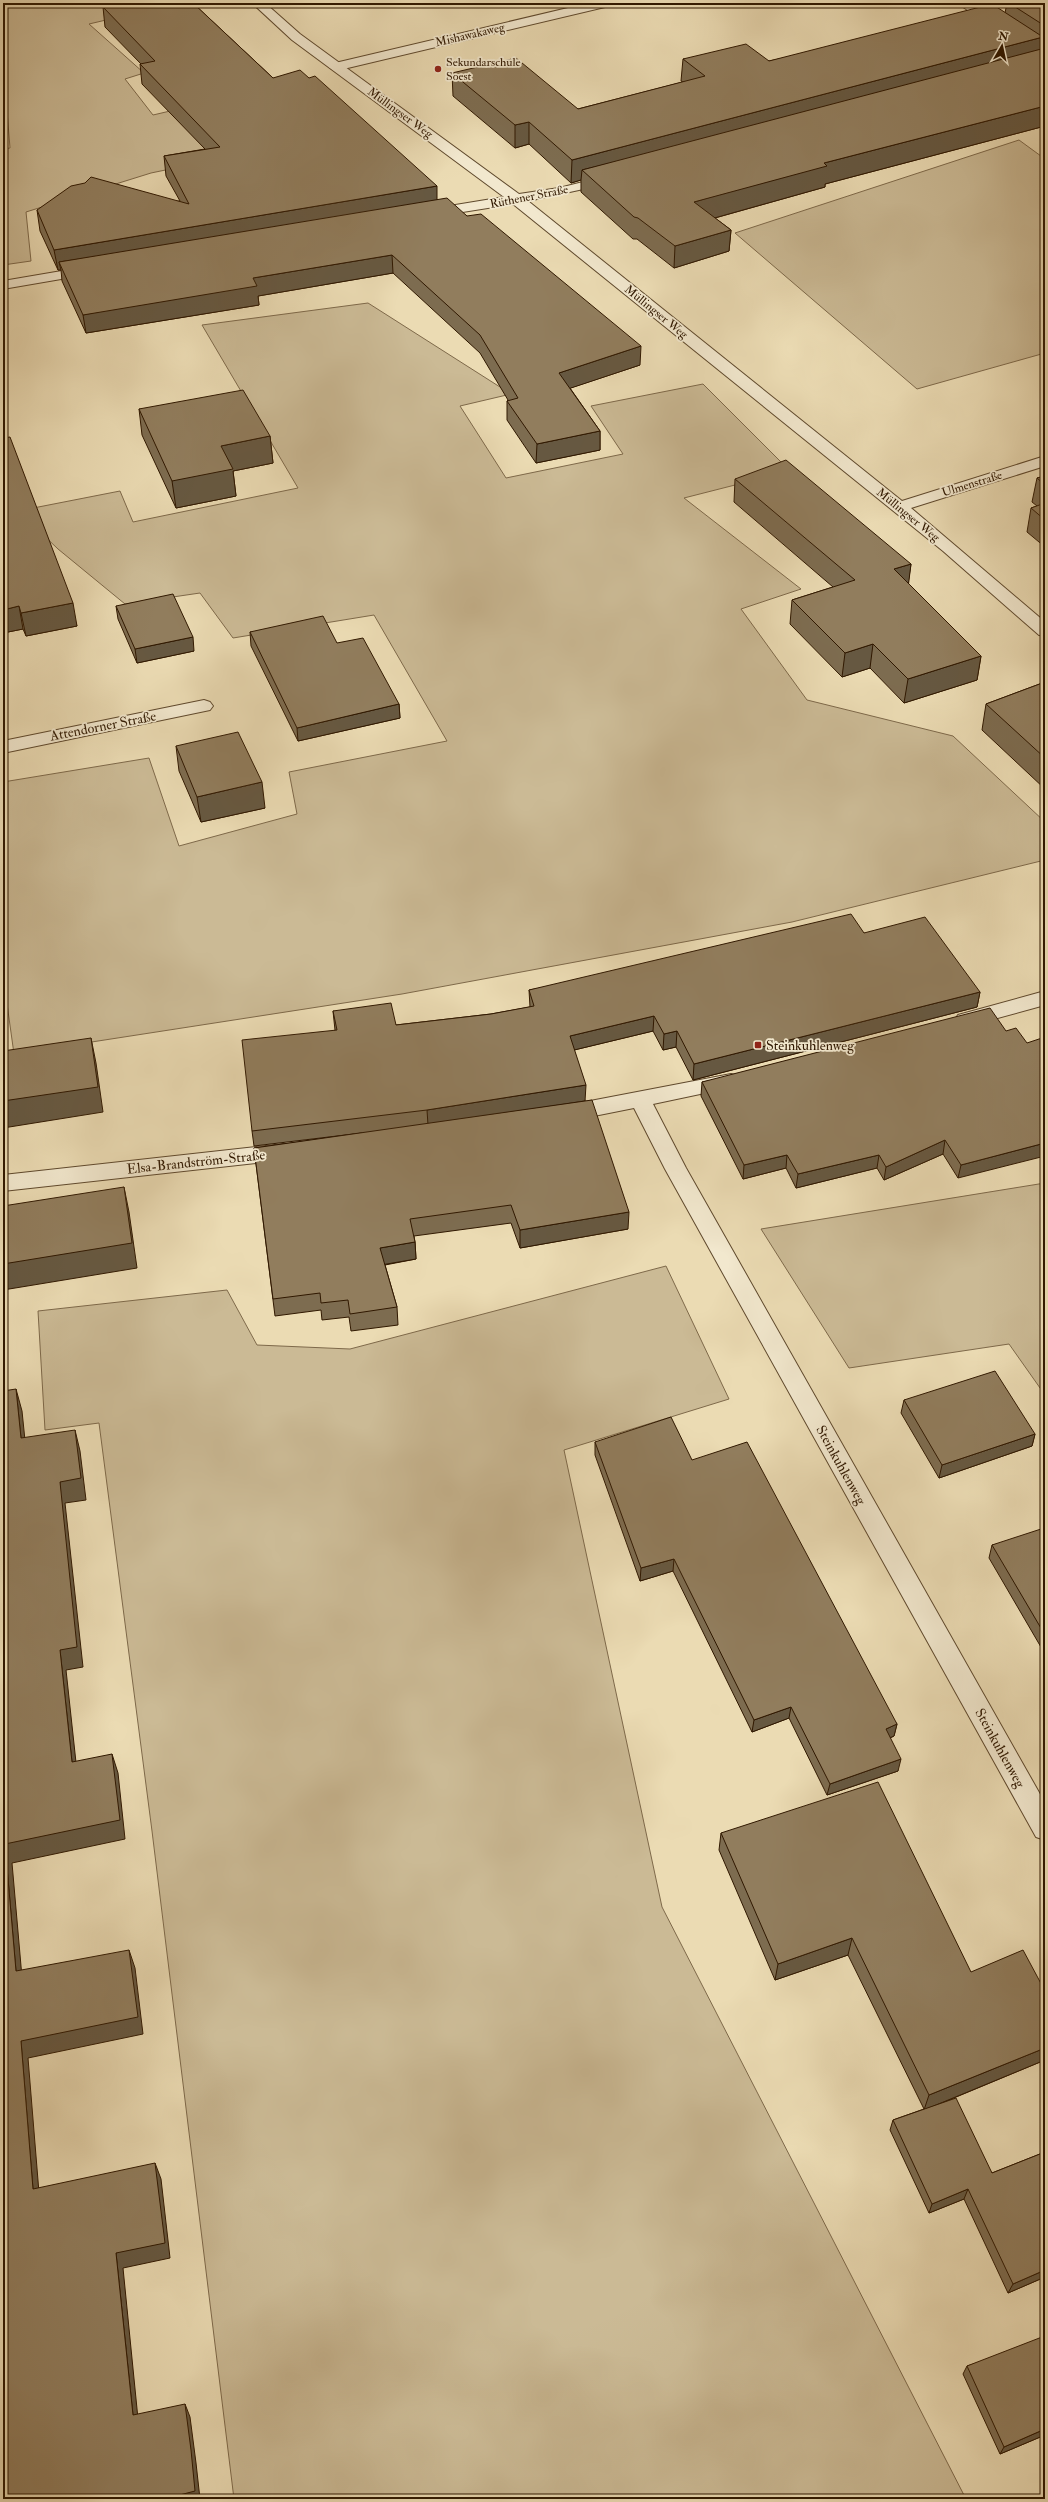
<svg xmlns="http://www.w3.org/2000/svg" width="1048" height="2502" viewBox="0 0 1048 2502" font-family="'IM FELL Double Pica',serif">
<rect width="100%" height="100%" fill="#ebdbb3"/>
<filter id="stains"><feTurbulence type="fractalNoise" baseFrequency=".005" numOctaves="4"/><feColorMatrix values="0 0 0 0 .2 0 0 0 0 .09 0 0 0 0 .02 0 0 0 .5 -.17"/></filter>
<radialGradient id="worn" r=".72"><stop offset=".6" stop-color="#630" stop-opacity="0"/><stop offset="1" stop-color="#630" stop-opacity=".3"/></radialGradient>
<!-- green -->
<g fill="#cbba95" stroke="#7e694a">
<polygon points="3,3 108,3 123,16 89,24 144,73 125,79 153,115 213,101 286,145 151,173 26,212 31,261 3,265 3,149 10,148 5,86 3,85"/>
<polygon points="1019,140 1045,159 1045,353 917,389 735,233"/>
<polygon points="368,303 511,394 460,406 506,478 623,454 591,406 703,384 790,471 684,498 801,589 741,609 807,700 953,736 1045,822 1045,860 792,922 402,994 14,1054 3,975 3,782 149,758 179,846 297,814 289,772 447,741 374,615 233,638 200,593 125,604 58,549 18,511 120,491 133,522 298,488 202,325"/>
<polygon points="1045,1183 1045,1395 1009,1344 849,1368 761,1229"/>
<polygon points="666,1266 729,1399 564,1450 662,1907 966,2499 234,2499 152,1831 99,1423 45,1430 38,1311 227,1290 257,1345 350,1349"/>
</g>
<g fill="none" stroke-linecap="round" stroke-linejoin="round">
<!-- lane casing -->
<g stroke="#5f492d" stroke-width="2">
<g id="lane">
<polygon points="589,3 611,3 605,7 335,71 329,67 335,63"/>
<polygon points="957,3 971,3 1045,51 1045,61"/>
</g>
</g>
<!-- street casing -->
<g stroke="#5f492d" stroke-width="2">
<g id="street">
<polygon points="252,3 265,3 300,34 519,194 559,188 611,175 616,176 618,179 616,182 528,201 902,501 1045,456 1045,466 911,508 1045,622 1045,636 1039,635 943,551 513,204 431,217 426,216 424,213 431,209 504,197 292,40"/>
<polygon points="91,266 98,270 96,273 3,289 3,281"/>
<polygon points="204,700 210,702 213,706 210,710 3,753 3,741"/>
<polygon points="1045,991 1045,1005 965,1027 958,1025 955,1020 958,1015"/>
<polygon points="731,1074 738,1076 741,1081 738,1086 653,1104 686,1168 1045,1803 1045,1840 1036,1837 665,1169 634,1108 564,1122 557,1119 554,1114 557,1109 564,1106"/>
<polygon points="284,1144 292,1146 295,1152 292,1158 284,1160 3,1191 3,1175"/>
</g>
</g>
<!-- lane -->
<use href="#lane" fill="#f2e8ce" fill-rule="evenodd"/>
<!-- street -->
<use href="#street" fill="#f2e8ce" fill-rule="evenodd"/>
</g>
<!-- wall -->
<g fill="#7d6c50" stroke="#301800">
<polygon points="108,3 195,3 195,5 273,78 437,200 467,216 640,365 570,388 600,431 600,450 536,463 507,420 507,401 508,400 480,353 393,273 258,296 259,305 86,333 62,281 61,270 58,270 40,231 37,210 180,201 166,176 164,156 205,149 142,84 140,64 141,64 105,27 103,7 110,6"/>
<polygon points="519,3 542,3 524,7"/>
<polygon points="1007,3 1045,3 1045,126 825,184 825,187 715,218 731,230 729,251 674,268 637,239 633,239 581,192 581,180 571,183 529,144 515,148 453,96 452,73 578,109 683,82 681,81 683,59 769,61 1005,13"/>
<polygon points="139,409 270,436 273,463 233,471 236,496 176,508 142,435"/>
<polygon points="3,438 77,626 26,636 23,629 3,633"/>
<polygon points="1045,476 1045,547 1027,532 1031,508 1037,506 1032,502 1037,478"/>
<polygon points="735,479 911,564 908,584 981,656 977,680 904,703 870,668 842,677 790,624 792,600 833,587 734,502"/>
<polygon points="116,606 194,651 137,663 118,619"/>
<polygon points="250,632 337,643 399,704 400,718 298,741 251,646"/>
<polygon points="1045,682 1045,789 982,730 986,704"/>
<polygon points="176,746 265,808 201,822 179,771"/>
<polygon points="864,933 980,992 977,1007 693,1080 676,1047 663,1050 653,1031 574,1050 585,1101 524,1110 628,1229 520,1248 511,1223 414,1236 415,1242 416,1259 385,1265 397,1307 398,1325 351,1331 349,1317 322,1320 321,1310 275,1316 254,1148 362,1133 254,1146 252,1131 335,1030 333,1011 396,1025 491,1014 530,1007 529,990"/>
<polygon points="1006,1031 958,1178 943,1154 884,1180 877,1168 796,1188 786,1168 743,1179 701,1096 702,1082"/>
<polygon points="904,1400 1035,1434 1032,1446 939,1478 901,1413"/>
<polygon points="595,1442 692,1460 897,1724 894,1736 890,1738 898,1771 827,1795 789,1718 752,1732 673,1571 640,1581 595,1455"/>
<polygon points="1045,1536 1045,1654 989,1558 992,1545"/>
<polygon points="721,1833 971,1972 1045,2060 937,2105 992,2173 1045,2152 1045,2277 1008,2293 964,2199 929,2213 890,2130 893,2120 924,2109 848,1955 775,1980 719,1850"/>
<polygon points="1045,2342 1045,2435 1000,2454 963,2374 967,2366"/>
</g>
<!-- shaded-wall -->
<g fill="#665841" stroke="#301800">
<polygon points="524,3 542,3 524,7"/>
<polygon points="1043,37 1039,59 582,170 581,180 571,183 572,160"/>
<polygon points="1045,106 1045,126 825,184 825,187 693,224 694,202 824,163"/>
<polygon points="529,122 529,144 515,148 515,125"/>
<polygon points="437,186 437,207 59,262 61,270 58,270 54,250"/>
<polygon points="731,230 729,251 674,268 675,246"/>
<polygon points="392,255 393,273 258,296 259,305 86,333 83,315 253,278"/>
<polygon points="641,346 640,365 559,392 559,373"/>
<polygon points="600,431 600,450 536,463 537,444"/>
<polygon points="270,436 273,463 233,471 236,496 176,508 172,481 221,446"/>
<polygon points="911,564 908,588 894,569"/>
<polygon points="73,603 77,626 26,636 21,613"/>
<polygon points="19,606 23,629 3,633 3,610"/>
<polygon points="193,637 194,651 137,663 135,649"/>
<polygon points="873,644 870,668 842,677 845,653"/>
<polygon points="981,656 977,680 904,703 908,679"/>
<polygon points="399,704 400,718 298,741 297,728"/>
<polygon points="262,782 265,808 201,822 197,797"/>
<polygon points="980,992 977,1007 693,1080 694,1064"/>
<polygon points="654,1016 653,1031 570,1051 570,1036"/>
<polygon points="677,1031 676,1047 663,1050 664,1034"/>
<polygon points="91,1038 96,1063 103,1112 3,1128 3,1101"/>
<polygon points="586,1085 585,1101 428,1125 427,1110"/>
<polygon points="945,1140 943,1154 884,1180 886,1167"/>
<polygon points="1045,1143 1045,1156 958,1178 961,1165"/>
<polygon points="787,1155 786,1168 743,1179 744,1165"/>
<polygon points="879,1155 877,1168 796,1188 798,1174"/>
<polygon points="124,1187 129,1212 137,1268 3,1290 3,1264"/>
<polygon points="629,1212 628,1229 520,1248 520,1230"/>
<polygon points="415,1242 416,1259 381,1265 380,1248"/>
<polygon points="16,1389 22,1411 27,1460 21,1438"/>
<polygon points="75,1430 80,1451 86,1500 65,1503 83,1667 66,1670 78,1781 72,1762 60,1650 60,1482"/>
<polygon points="1035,1434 1032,1446 939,1478 942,1465"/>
<polygon points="674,1559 673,1571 640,1581 641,1568"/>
<polygon points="791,1707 789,1718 752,1732 754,1720"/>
<polygon points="897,1724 894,1736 883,1741 886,1729"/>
<polygon points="112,1754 118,1773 125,1839 12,1863 23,1989 16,1971 5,1844"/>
<polygon points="901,1759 898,1771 827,1795 830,1784"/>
<polygon points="852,1938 848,1955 775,1980 778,1964"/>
<polygon points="129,1950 135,1968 143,2034 28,2058 40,2205 33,2189 21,2041"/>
<polygon points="1045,2048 1045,2060 924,2110 929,2095"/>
<polygon points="155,2163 161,2179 170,2258 123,2268 139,2429 133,2415 116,2253"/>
<polygon points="968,2189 964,2199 929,2213 932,2204"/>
<polygon points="1045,2270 1045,2277 1008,2293 1013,2284"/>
<polygon points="185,2404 190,2417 196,2463 200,2499 173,2499 172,2497"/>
<polygon points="1045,2429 1045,2435 1000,2454 1004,2447"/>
</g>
<!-- building -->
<g fill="#917d5d" stroke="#301800">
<polygon points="118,3 193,3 273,78 300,70 309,78 315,76 437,186 54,250 37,210 71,186 85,183 91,177 189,204 164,156 220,147 140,64 155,61 103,7 119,4"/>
<polygon points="1009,3 1045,3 1045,26"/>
<polygon points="992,4 1043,37 572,160 529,122 515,125 452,73 516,58 578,109 705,76 683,59 746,44 769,61"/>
<polygon points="1045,48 1045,106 824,163 827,166 694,202 731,230 675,246 638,218 634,217 582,170"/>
<polygon points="447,198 467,216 481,214 641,346 559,373 600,431 537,444 507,401 518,398 480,335 392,255 253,278 257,286 83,315 59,262"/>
<polygon points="243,390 270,436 221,446 233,469 172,481 139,409"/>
<polygon points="10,437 73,603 21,613 19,606 3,610 3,438"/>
<polygon points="786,460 911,564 894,569 981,656 908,679 873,644 845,653 792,600 855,580 735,479"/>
<polygon points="1045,476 1045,485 1037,478"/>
<polygon points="1045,503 1045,520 1031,508"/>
<polygon points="173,594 193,637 135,649 116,606"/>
<polygon points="323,616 337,643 363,638 399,704 297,728 250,632"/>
<polygon points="1045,682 1045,758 986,704"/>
<polygon points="238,732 262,782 197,797 176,746"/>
<polygon points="851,914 864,933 925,917 980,992 694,1064 677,1031 664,1034 654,1016 570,1036 586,1085 427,1110 252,1131 242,1040 337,1030 333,1011 391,1003 396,1025 491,1014 534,1006 529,990"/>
<polygon points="990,1008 1006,1031 1016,1028 1027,1043 1045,1037 1045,1143 961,1165 945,1140 886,1167 879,1155 798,1174 787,1155 744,1165 702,1082"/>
<polygon points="91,1038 98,1087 3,1101 3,1051"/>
<polygon points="592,1100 629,1212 520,1230 511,1205 410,1219 415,1242 380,1248 397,1307 350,1314 348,1300 321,1303 320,1293 273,1299 254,1148"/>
<polygon points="124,1187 132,1243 3,1264 3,1206"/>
<polygon points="995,1371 1035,1434 942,1465 904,1400"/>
<polygon points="16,1389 21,1438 75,1430 81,1478 60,1482 77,1647 60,1650 72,1762 112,1754 120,1820 5,1844 16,1971 129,1950 138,2017 21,2041 33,2189 155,2163 165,2243 116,2253 133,2415 185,2404 191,2450 195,2491 172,2497 173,2499 3,2499 3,1391"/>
<polygon points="671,1417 692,1460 747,1442 897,1724 886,1729 901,1759 830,1784 791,1707 754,1720 674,1559 641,1568 595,1442"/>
<polygon points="1041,1529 1045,1536 1045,1635 992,1545"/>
<polygon points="878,1782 971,1972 1023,1950 1045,1991 1045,2048 929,2095 852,1938 778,1964 721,1833"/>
<polygon points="956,2098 992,2173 1045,2152 1045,2270 1013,2284 968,2189 932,2204 893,2120"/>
<polygon points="1042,2337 1045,2342 1045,2429 1004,2447 967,2366"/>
</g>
<!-- markers -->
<g fill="#8f2418" stroke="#f2e8ce" stroke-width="1.5">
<circle cx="438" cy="69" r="4"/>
<rect x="754" y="1041" width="8" height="8" rx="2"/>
</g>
<g text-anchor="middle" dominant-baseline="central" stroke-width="3.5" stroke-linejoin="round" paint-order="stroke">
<!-- far-street labels -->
<g font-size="12" fill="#301800" stroke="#f2e8ce">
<text transform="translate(470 35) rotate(-13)">Mishawakaweg</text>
<text transform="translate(400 113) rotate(36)">Müllingser Weg</text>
<text transform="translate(529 197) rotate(-11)">Rüthener Straße</text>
<text transform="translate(656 312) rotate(39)">Müllingser Weg</text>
<text transform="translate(972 484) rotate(-17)">Ulmenstraße</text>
<text transform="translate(908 515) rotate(39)">Müllingser Weg</text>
</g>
<!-- far-poi labels -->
<g font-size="12" fill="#301800" stroke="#f2e8ce" text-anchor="start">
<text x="446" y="62">Sekundarschule<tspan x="446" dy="14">Soest</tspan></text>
</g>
<!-- street labels -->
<g font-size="14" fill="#301800" stroke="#f2e8ce">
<text transform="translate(103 726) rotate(-11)">Attendorner Straße</text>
<text transform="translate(196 1162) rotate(-6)">Elsa-Brandström-Straße</text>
<text transform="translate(841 1465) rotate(61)">Steinkuhlenweg</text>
<text transform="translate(1000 1748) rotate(61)">Steinkuhlenweg</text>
</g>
<!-- poi labels -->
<g font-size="14" fill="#301800" stroke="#f2e8ce" text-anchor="start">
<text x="766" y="1045">Steinkuhlenweg</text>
</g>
</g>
<!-- margin -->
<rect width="1048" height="2502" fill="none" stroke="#ebdbb3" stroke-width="16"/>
<rect x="4" y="4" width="1040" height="2494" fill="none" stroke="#301800" stroke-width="2"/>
<rect x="8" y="8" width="1032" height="2486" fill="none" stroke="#301800"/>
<!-- north arrow -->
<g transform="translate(1002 46) rotate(9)" stroke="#f2e8ce" stroke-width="3" paint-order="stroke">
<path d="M0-3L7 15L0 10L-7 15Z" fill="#301800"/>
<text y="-6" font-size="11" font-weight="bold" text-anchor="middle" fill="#301800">N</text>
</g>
<rect width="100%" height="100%" filter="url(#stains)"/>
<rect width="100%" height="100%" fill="url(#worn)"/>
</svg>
